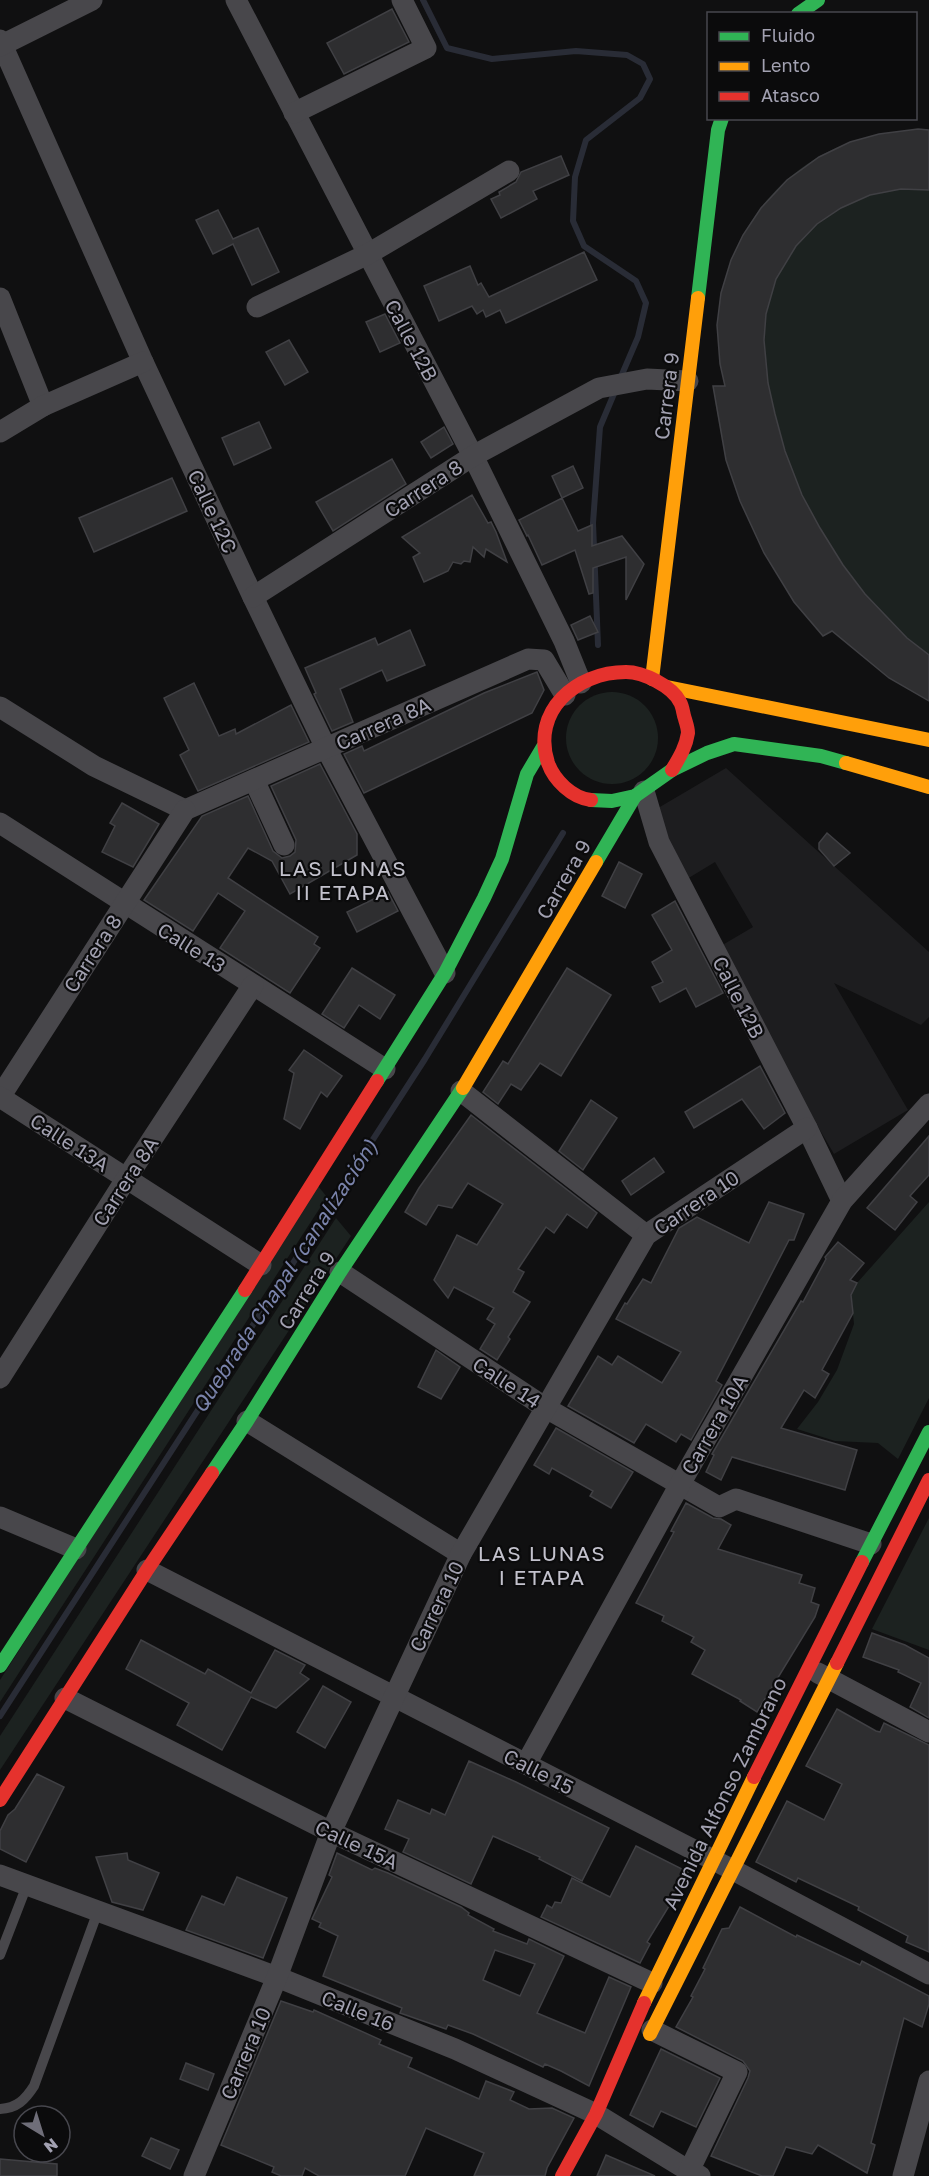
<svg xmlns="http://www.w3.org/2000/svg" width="929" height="2176" viewBox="0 0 929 2176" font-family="'Golos Text',sans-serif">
<rect width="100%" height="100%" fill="#101011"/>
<!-- built -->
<polygon fill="#1d1d1f" points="726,768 929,952 929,1017 921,1025 834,983 908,1110 834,1154 714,950 753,927 715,862 687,879 648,814"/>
<!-- green -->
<g fill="#1c2220">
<path d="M918,129L929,130V701L889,678L832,631L823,636C757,556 727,489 713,386H725C699,285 752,177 851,142C873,134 895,132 918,129Z"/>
<circle cx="612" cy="738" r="46"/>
<polygon points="318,1186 327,1197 0,1702 0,1680"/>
<polygon points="929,1202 929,1398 898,1459 878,1443 835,1441 797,1429 818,1402 837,1370 854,1324 851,1295 857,1283"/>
<polygon points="336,1218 351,1236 0,1770 0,1736"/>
<polygon points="929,1518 929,1650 872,1629"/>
</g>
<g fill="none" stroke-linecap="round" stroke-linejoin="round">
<!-- stream -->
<g stroke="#292c36" stroke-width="6">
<polyline points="423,0 447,48 492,59 576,51 627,55 643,64 650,79 640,98 586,140 575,177 573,221 584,246 636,281 646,303 638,337 620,379"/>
<polyline points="598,645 593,523 600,427 616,389"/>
<polyline points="0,1716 425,1059 563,833"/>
</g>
</g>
<!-- building -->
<g fill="#2e2e30" stroke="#404044" stroke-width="1.5" fill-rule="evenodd">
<polygon points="392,9 409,42 344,74 327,43"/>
<polygon points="918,129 929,130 929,190 901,189 870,195 841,208 817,224 796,246 776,279 766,314 764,340 768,383 775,414 785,451 802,495 820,528 843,565 865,594 907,638 929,655 929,701 889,678 832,631 823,636 794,602 764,553 740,501 726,460 713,386 725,386 720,364 717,325 721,293 731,260 743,235 761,208 787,180 819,157 850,142 879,134"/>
<polygon points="561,156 569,175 533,191 537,199 501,218 491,199 500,195 499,192 516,182 521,172"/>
<polygon points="218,210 233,239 258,228 279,272 252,285 233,244 213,254 196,220"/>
<polygon points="584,252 597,280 506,323 500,310 486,317 483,310 477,314 472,306 439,321 424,286 470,266 478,285 481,283 489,297"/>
<polygon points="385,314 400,343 380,352 366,322"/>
<polygon points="289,340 308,372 285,385 266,352"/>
<polygon points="259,422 271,448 234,465 222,438"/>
<polygon points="444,427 453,444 431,458 421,442"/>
<polygon points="392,459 406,484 333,531 316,502"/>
<polygon points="573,466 583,488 562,498 552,476"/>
<polygon points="172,478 187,511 94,552 79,518"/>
<polygon points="472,495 488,523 491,522 496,532 507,562 486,549 484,557 473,547 470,562 464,561 461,564 453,562 448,571 424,582 413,557 420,553 402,537"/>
<polygon points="562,498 578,531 592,525 592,546 622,536 644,564 626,600 626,557 593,568 593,593 589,594 575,550 542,565 528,535 527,536 519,520"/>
<polygon points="590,616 598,632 578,640 571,625"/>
<polygon points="410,630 425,665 387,681 382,670 340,689 353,722 332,731 314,694 316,693 305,668 375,638 378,645"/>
<polygon points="537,672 544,690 532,713 364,793 344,754 362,746 364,751 484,693"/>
<polygon points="194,683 219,736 235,729 236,734 291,705 309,742 198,791 180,755 189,750 164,698"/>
<polygon points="320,764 357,834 357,855 290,894 272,861 248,848 228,878 318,937 314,944 320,948 290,993 220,948 245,911 218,893 193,931 144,900 202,816 248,796 273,851 282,858 290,856 295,852 296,840 271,786"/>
<polygon points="122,803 159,824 133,867 102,852 115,826 110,823"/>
<polygon points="827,833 850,853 834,866 819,849 819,843"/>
<polygon points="619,862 642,874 625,908 602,896"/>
<polygon points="388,892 398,911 357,932 347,912"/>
<polygon points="675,901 723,993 696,1007 686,988 660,1002 652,987 663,982 652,962 672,950 652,915"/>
<polygon points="352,968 395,995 380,1019 359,1005 344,1028 322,1014"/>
<polygon points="567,968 611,995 561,1076 540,1063 521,1090 511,1084 498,1104 483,1092 503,1061 508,1064"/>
<polygon points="304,1050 342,1076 327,1097 321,1092 300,1129 284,1119 294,1073 289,1070"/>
<polygon points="760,1066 785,1113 764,1129 742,1099 694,1128 685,1112"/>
<polygon points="591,1100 617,1118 583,1170 559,1151"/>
<polygon points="471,1115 597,1213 587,1228 567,1214 554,1233 546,1227 518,1269 524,1272 513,1292 530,1302 508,1337 510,1339 497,1360 480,1349 495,1324 487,1319 494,1308 454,1287 448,1298 434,1280 457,1235 477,1245 503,1204 468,1183 452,1208 438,1205 426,1225 405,1212 419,1188"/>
<polygon points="929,1136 929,1175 910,1196 917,1202 895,1230 867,1208"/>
<polygon points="654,1158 664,1172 631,1195 622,1181"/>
<polygon points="769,1202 804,1214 794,1240 789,1240 716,1381 722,1385 691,1440 681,1434 676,1442 646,1424 634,1443 568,1406 598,1356 612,1365 618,1356 662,1383 681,1352 616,1319 625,1303 627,1304 643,1279 651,1283 679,1228 697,1217 749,1243"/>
<polygon points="838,1242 864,1263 850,1280 857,1283 851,1295 853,1313 822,1370 829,1374 815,1398 804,1390 781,1428 857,1450 845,1490 732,1457 721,1480 706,1472 714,1455 712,1454 801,1301 803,1302 826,1259 825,1257"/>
<polygon points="436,1350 460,1367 441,1399 418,1387"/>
<polygon points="556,1428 633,1472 611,1508 590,1496 593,1491 552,1468 549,1474 534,1465"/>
<polygon points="686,1503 713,1518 721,1519 731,1525 718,1549 802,1575 799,1583 815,1588 811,1602 819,1605 815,1617 757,1712 740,1701 741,1700 692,1674 705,1650 691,1642 694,1637 662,1621 664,1616 636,1603 674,1532 671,1531"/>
<polygon points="872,1633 905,1645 929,1658 929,1718 910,1707 921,1683 898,1672 899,1670 863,1657"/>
<polygon points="141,1640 205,1674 208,1669 251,1693 275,1650 305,1665 300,1673 309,1679 276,1708 251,1697 222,1750 177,1725 189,1703 126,1669"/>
<polygon points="323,1686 351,1702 325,1748 297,1732"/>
<polygon points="837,1709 876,1731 880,1732 884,1723 929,1745 929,1952 906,1942 908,1936 858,1910 859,1907 798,1878 796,1882 756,1862 787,1801 824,1820 842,1784 806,1766"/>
<polygon points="469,1761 516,1782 609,1828 582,1881 539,1859 540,1857 493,1836 471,1884 403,1852 409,1839 385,1829 398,1800 430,1814 432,1809 445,1815"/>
<polygon points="37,1774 64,1787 26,1862 0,1849 0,1831 8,1815 15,1809"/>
<polygon points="636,1846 688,1872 670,1907 669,1906 647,1942 650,1944 640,1963 541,1917 547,1905 552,1908 555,1902 561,1903 572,1878 610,1897"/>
<polygon points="127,1853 128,1860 159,1873 143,1910 112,1902 96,1857"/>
<path d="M337,1853L372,1870L375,1868L388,1873L461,1907L469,1913L468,1915L494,1929L493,1931L527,1944L529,1939L564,1956L537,2013L585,2033L609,1977L631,1987L589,2086L561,2071L545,2064L543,2067L473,2034L448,2025L446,2029L400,2013L402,2008L323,1976L338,1936L319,1927L321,1923L312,1919L332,1877L329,1875ZM495,1950L535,1964L520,1996L483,1980Z"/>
<polygon points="237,1877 287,1898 263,1958 186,1930 202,1896 224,1905"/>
<polygon points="740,1907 796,1937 797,1935 860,1965 862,1961 929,1996 929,2004 922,2027 904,2018 871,2143 875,2145 867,2173 818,2145 812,2154 786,2147 773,2176 762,2176 711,2156 748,2078 750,2071 743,2061 676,2027 693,1997 691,1996 705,1969 703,1968 722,1929 729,1928"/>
<polygon points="281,2001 313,2012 314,2010 381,2040 379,2044 412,2058 408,2067 479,2099 486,2081 514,2092 510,2100 529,2109 552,2108 574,2118 547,2168 545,2176 474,2176 484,2153 426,2128 405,2176 319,2176 305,2168 302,2176 281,2176 272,2172 274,2167 221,2145"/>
<polygon points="661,2049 720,2078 696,2127 661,2111 653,2127 630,2115"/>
<polygon points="186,2063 214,2074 208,2090 180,2079"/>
<polygon points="151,2138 179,2150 170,2169 142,2156"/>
<polygon points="606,2155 655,2176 597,2176"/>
<polygon points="0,2159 57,2164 57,2176 0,2176"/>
</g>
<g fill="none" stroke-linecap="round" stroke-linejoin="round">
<!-- lane -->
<g stroke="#48474b" stroke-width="10">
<polyline points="0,1955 27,1885"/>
<path d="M0,2109C17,2108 25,2100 34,2086L98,1911"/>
</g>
<!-- street -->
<g stroke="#48474b" stroke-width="21">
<polyline points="236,0 473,456 564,641 581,683"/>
<polyline points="0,40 143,362 253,597 326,748 445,973"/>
<polyline points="0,46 92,0"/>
<polyline points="294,113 426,48 402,0"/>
<polyline points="0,298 43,406"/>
<polyline points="257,307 368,254 509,171"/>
<polyline points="0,432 43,406 143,362"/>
<polyline points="253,597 473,456 599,388 647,379 688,381"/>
<polyline points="0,707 94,766 185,810"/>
<polyline points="254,780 284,845"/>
<polyline points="644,791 659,842 807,1128 842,1201"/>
<polyline points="185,810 528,659 544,660 565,695"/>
<polyline points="0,823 385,1069"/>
<polyline points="461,1091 646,1235"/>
<polyline points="0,1097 185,810"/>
<polyline points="0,1097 261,1265"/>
<polyline points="340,1272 546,1408 719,1507 736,1499 871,1544"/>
<polyline points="0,1378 126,1179 253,985"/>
<polyline points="247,1421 461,1554"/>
<polyline points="0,1517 76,1549"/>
<polyline points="147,1570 733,1870 929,1974"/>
<polyline points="818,1673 929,1732"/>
<polyline points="65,1698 331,1832 652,1983"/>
<polyline points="526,1764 679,1486 842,1201 929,1104"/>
<polyline points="0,1875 277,1977 455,2049 596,2114 689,2171 700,2176"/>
<polyline points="652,2030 737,2072 689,2171"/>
<polyline points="194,2176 277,1977 331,1832 461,1554 646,1235 807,1128"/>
<polyline points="903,2176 929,2081"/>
</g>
<!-- fast -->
<g stroke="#30b455" stroke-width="14">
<polyline points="798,14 818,0"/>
<polyline points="698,298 718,130 722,118"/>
<polyline points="591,800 612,801 635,796 672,770 707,753 734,744 821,756 846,763"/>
<polyline points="596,862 635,796"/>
<polyline points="377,1081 445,973 484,898 502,859 527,774 543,747"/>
<polyline points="212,1473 247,1421 340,1272 463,1088"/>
<polyline points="862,1562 929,1432"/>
<polyline points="0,1666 245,1290"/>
</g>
<!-- slow -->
<g stroke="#ff9f0a" stroke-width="14">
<polyline points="652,679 698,298"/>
<polyline points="667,687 929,740"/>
<polyline points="846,763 929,787"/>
<polyline points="463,1088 596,862"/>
<polyline points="644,2003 754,1777"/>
<polyline points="650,2034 837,1663"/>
</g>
<!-- jam -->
<g stroke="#e5322d" stroke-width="14">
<path d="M591,800C572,798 554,780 548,763C531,711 576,672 626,672C643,672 672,686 680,702C683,707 683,714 685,719C686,723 688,728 688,733C686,747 679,758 672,770"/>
<polyline points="245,1290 377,1081"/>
<polyline points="837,1663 929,1480"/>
<polyline points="754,1777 862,1562"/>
<polyline points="0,1800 147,1570 212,1473"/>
<polyline points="562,2176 596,2114 644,2003"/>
</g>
</g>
<g text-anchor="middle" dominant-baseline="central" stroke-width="4.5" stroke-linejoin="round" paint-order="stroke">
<!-- street labels -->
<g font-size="20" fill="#a2a1b1" stroke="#0b0b0c">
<text transform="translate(412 340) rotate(62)">Calle 12B</text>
<text transform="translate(666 396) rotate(-83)">Carrera 9</text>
<text transform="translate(423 488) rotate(-33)">Carrera 8</text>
<text transform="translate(213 511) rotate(65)">Calle 12C</text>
<text transform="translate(383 723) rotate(-24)">Carrera 8A</text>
<text transform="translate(563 879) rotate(-60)">Carrera 9</text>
<text transform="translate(192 947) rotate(32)">Calle 13</text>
<text transform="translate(92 953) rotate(-57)">Carrera 8</text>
<text transform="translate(739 997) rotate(63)">Calle 12B</text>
<text transform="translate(70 1142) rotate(33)">Calle 13A</text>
<text transform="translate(125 1181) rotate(-57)">Carrera 8A</text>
<text transform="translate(696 1202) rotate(-34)">Carrera 10</text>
<text transform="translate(306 1290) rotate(-58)">Carrera 9</text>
<text transform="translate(507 1382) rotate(33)">Calle 14</text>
<text transform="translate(714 1424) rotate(-60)">Carrera 10A</text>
<text transform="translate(436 1606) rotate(-64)">Carrera 10</text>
<text transform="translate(539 1771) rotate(27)">Calle 15</text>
<text transform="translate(724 1793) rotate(-64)">Avenida Alfonso Zambrano</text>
<text transform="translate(357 1844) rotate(25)">Calle 15A</text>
<text transform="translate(358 2010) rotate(22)">Calle 16</text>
<text transform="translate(245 2053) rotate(-67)">Carrera 10</text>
</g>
<!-- neighbourhood labels -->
<g font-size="21" letter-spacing="1.5" fill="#c3c2cd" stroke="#0b0b0c">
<text x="343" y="868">LAS LUNAS<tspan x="343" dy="24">II ETAPA</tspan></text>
<text x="542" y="1553">LAS LUNAS<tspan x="542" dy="24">I ETAPA</tspan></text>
</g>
<!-- water labels -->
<g font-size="21" font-style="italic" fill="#7a83ab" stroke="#0b0b0c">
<text transform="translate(284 1276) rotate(-57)">Quebrada Chapal (canalización)</text>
</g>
</g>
<!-- legend -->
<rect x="707" y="12" width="210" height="108" fill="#0b0b0c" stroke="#47474e" stroke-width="1.5"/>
<rect x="719" y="32" width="30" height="9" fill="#30b455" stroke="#47474e" stroke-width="1.5"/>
<text x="761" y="42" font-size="18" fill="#a2a1b1">Fluido</text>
<rect x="719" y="62" width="30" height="9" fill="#ff9f0a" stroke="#47474e" stroke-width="1.5"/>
<text x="761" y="72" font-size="18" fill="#a2a1b1">Lento</text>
<rect x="719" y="92" width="30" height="9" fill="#e5322d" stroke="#47474e" stroke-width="1.5"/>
<text x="761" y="102" font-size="18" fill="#a2a1b1">Atasco</text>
<!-- north arrow -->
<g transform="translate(42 2134) rotate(142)"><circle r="28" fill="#0b0b0c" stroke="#47474e" stroke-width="1.5"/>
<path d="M0-4.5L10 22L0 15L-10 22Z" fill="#6f6e79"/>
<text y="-9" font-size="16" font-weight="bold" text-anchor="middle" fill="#a2a1b1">N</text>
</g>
</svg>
